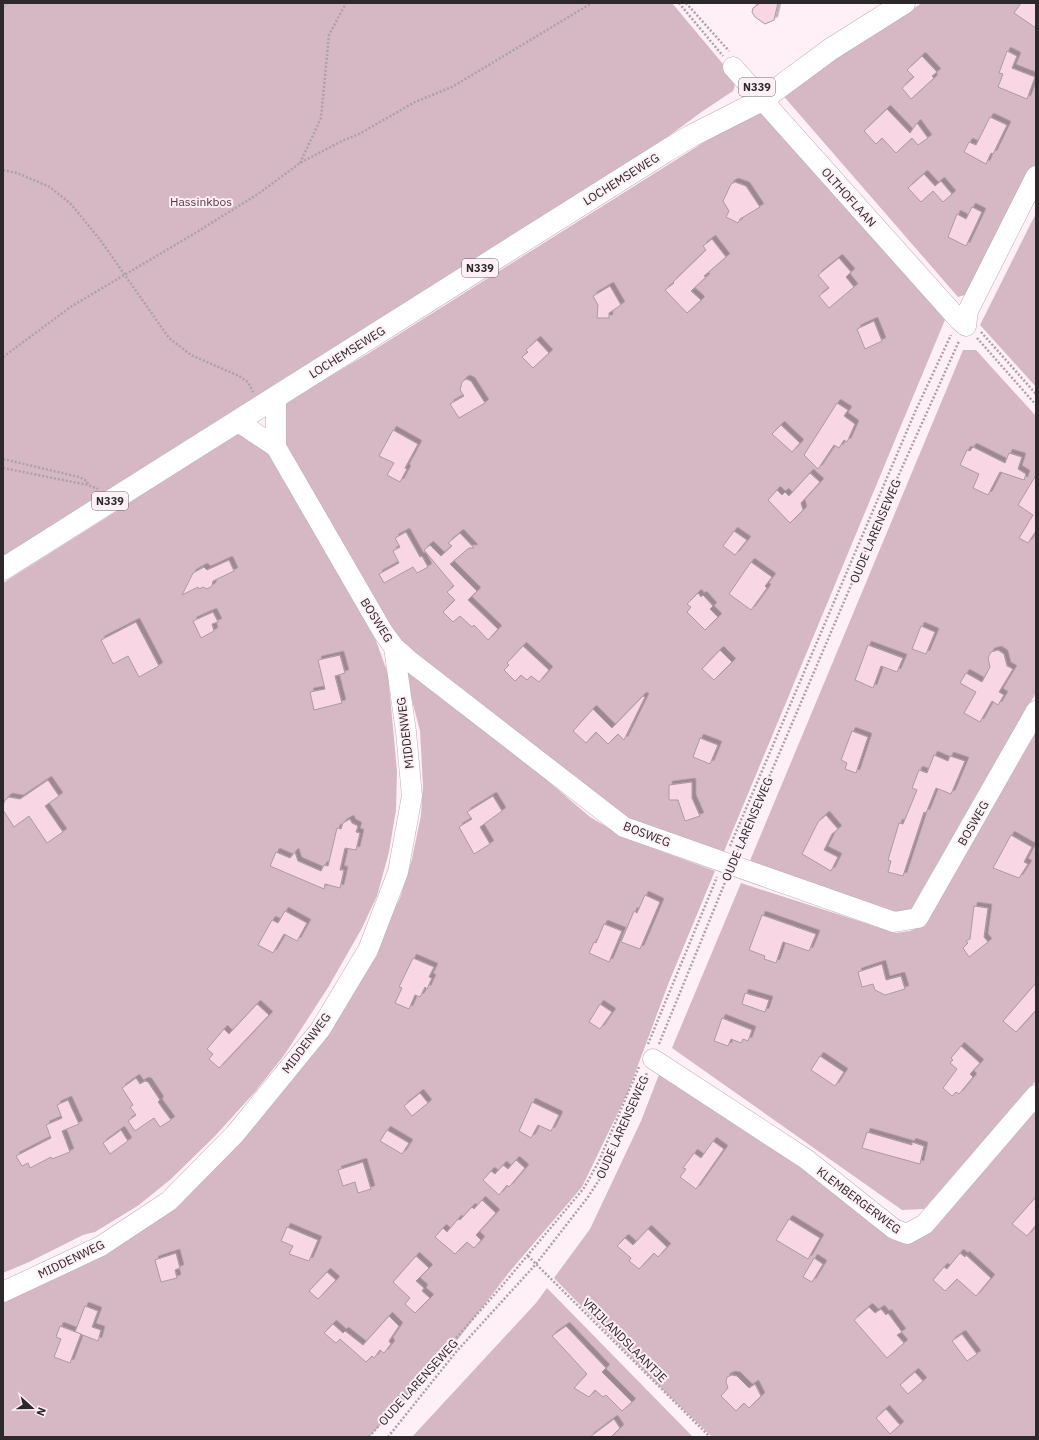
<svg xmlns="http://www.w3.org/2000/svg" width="1039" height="1440" viewBox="0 0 1039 1440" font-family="'IBM Plex Sans',sans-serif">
<defs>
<filter id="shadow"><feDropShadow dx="3.5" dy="-3.5" stdDeviation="0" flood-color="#0004"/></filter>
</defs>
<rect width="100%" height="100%" fill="#fef0f6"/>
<!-- green -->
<g fill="#d6b8c5">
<path d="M3,3H672L728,70C733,77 737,83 733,91L700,113L665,139L90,501L3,559Z"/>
<polygon points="922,3 1036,3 1036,164 978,281 971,293 958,297 780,92"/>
<polygon points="758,111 763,113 947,315 723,854 628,820 400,642 284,447 282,407 298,395 369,353 752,112"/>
<polygon points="1036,213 1036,387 980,325"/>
<polygon points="963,350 976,350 1036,416 1036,693 910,911 896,914 749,863"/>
<polygon points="245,433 273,454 375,638 388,674 397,771 396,810 389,852 377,896 362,928 329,986 285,1054 255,1092 215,1136 171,1179 139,1205 95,1232 83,1235 29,1262 3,1273 3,583 109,516 232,435"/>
<polygon points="404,669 420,679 541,775 590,817 628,839 715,871 669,982 628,1092 582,1187 511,1270 436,1368 369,1437 3,1437 3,1292 155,1215 364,969 400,898 412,859 421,815 423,785 420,731"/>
<polygon points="1036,727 1036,1081 924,1209 902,1210 672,1048 741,883 896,933 910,931 924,924"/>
<polygon points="660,1072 786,1151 899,1239 1036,1101 1036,1437 712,1437 666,1393 554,1278 590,1229 641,1121"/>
<polygon points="547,1288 693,1437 412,1437 536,1303"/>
</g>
<!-- building -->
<g fill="#f8d6e4" stroke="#a89ba0" filter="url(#shadow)">
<polygon points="760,3 778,3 774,20 765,24 755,17 752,12 753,8"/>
<polygon points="1021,3 1036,3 1036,28 1014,13"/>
<polygon points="1007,51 1017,56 1012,68 1035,77 1027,99 998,87 1003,74 999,73"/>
<polygon points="922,56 937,72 932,76 934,78 911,99 902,88 914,77 907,70"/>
<polygon points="887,109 910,133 917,123 928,138 918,145 912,138 896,153 882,138 876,144 864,131"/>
<polygon points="990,117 1007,125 993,154 991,153 986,164 964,152 969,142 976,145"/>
<polygon points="924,174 935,186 941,181 952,194 943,202 933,191 921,202 908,188"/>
<polygon points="735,182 746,186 760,207 740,219 738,223 726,217 729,211 723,201 731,184"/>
<polygon points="972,207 982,212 966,246 948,237 957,214 966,219"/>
<polygon points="712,239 726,257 704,276 706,277 691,291 701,300 687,313 665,290 674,283 673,282 706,250 703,246"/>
<polygon points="839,258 851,272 846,277 854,287 829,308 819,296 829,288 818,275"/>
<polygon points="610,286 621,305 609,313 609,318 597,318 598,305 593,296"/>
<polygon points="874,321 882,341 865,349 857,329"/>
<polygon points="537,340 549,353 533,368 522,357 528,352 526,350"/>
<polygon points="466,379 471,381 485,403 459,418 450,404 464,396 460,390 462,382"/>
<polygon points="837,403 848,410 844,416 855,424 847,442 844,440 839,448 834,445 818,469 804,455"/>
<polygon points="781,425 800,443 792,452 772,434"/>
<polygon points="393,430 418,444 405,468 407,469 400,482 387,475 394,463 379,456"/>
<polygon points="973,447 1005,463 1009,453 1022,457 1018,469 1026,474 1024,480 1000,472 988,495 973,488 979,474 960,465 967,450 970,451"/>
<polygon points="810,473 820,482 801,503 803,510 790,523 768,500 777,490 782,495 785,492 789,496"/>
<polygon points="1036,475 1036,531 1028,543 1019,538 1033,515 1018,505"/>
<polygon points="734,531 747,540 735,555 723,546"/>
<polygon points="406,532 420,557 422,556 428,567 417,573 413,567 384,583 379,574 399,563 393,551 400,547 395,538"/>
<polygon points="460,533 474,548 469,548 450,564 477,591 468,600 498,629 488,640 474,625 472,627 460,616 453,622 443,612 455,600 447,592 454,586 424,550 430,545 441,556 452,546 448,543"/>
<polygon points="229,560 234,571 213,581 212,586 207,589 203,587 199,589 198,587 182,595 193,573 204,567 207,570"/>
<polygon points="751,562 772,577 765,586 767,588 751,610 729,594"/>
<polygon points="698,593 701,597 703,595 713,606 710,609 718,617 705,630 687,612 691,607 687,604"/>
<polygon points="213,612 218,622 212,624 214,631 201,638 193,621"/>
<polygon points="136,622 159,666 139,677 128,656 113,664 101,640"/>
<polygon points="921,626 935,632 926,654 912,649"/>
<polygon points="868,645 903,658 897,672 881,666 873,688 855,680"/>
<polygon points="523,646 549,670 539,682 531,676 527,680 521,675 515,681 504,670 509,665 507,663"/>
<polygon points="720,650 732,662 714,680 702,669"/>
<polygon points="998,650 1004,654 1007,666 1013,669 999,692 1004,695 998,705 992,701 980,722 964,713 976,692 960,683 966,673 982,682 990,667 988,658 991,652"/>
<polygon points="340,655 345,673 335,676 342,703 314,710 310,692 325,689 318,660"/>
<polygon points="643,696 645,697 624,740 618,734 608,744 596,732 586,743 573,731 593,709 612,728"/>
<polygon points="852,731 868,737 856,773 845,769 847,763 841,760"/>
<polygon points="700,738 718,745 710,764 693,757"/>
<polygon points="934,755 948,761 950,756 965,761 951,794 936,788 926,813 924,812 903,876 888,872 891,861 888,860 899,823 903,824 917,790 912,788 919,770 927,773"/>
<polygon points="48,780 59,796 45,806 63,832 47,843 29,816 14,827 3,810 3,805 5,800 9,797 20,799"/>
<polygon points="692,782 692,798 700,816 685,821 678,800 669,800 669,785"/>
<polygon points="493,796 502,811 480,827 490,844 474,854 459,827 472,819 467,812"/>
<polygon points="826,815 838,829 832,834 824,850 838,857 831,871 802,854 818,822"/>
<polygon points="350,819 352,823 358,826 356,832 360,833 356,850 345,848 340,870 344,870 340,888 325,884 324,889 270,866 276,852 290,858 295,852 298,861 321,871 324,865 328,866 337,828 341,829 343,823"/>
<polygon points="1011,835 1032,847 1024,862 1028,864 1019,878 993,868"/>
<polygon points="645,895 660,902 640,949 621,942 634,911 637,913"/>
<polygon points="974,906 988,908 984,937 988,942 969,957 963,948 968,943 966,941 970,939"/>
<polygon points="285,911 307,923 297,941 284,934 273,953 258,945 272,920 278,923"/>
<polygon points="762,915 816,934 809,951 783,942 776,963 764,959 765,956 749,950"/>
<polygon points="604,924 622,931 609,962 589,953 594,942 596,943"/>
<polygon points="413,958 434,967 429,977 432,978 427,989 425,987 420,997 415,995 409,1009 395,1003 402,988 399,987"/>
<polygon points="882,964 886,980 901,976 905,989 885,995 875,990 873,984 862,987 858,972"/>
<polygon points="1036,983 1036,1010 1016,1032 1003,1021"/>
<polygon points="745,993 769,1000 765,1012 742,1004"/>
<polygon points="257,1004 269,1015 219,1068 209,1059 213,1054 207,1049 224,1029 229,1034"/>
<polygon points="600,1004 612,1012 600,1029 589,1022"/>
<polygon points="722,1018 752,1030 748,1041 743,1039 741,1043 731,1039 728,1046 714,1041"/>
<polygon points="961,1046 980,1063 970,1074 973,1077 959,1094 956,1092 952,1096 943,1088 957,1069 950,1063 953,1060 951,1058"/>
<polygon points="820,1056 844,1072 835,1086 811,1070"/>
<polygon points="136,1078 140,1084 145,1081 148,1082 160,1100 158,1102 171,1120 160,1127 154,1118 135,1131 128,1121 136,1115 130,1107 133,1105 122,1088"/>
<polygon points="420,1093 428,1103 412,1116 404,1106"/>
<polygon points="68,1100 79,1124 62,1131 70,1152 52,1159 51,1157 30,1168 28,1163 22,1166 16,1156 51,1138 46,1125 62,1118 57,1105"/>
<polygon points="532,1102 559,1115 551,1131 538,1125 531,1138 519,1131"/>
<polygon points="121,1130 128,1141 110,1154 103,1143"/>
<polygon points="387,1130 409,1143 402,1154 380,1141"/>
<polygon points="867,1132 912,1145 912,1142 924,1146 920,1164 862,1148"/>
<polygon points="713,1141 724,1149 696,1189 680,1177 686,1169 683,1168 694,1153 701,1158"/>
<polygon points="516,1160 525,1168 509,1187 507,1185 499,1195 483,1180 491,1171 495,1174 503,1165 508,1169"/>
<polygon points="363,1162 371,1189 358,1193 355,1182 343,1186 338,1170"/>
<polygon points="1036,1197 1036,1225 1027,1236 1012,1224"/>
<polygon points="482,1200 496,1213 476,1235 481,1240 474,1248 467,1242 455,1254 435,1237 443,1228 447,1232 458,1219 460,1220 472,1207 474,1209"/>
<polygon points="789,1219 820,1238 808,1259 776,1240"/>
<polygon points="287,1227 318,1240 309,1261 289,1254 293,1246 281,1241"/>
<polygon points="648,1229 667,1247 658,1257 654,1253 639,1269 629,1261 631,1258 617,1246 625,1238 633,1245"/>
<polygon points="176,1253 180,1268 175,1270 177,1278 161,1282 155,1260"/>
<polygon points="960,1253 965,1257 966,1255 991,1278 976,1296 957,1279 945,1291 933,1280 944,1267 947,1269"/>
<polygon points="416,1256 429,1268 416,1281 424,1288 422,1291 430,1298 415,1313 405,1304 410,1298 393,1282"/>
<polygon points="814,1258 823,1264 812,1282 803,1277"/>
<polygon points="327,1272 336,1280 318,1299 309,1291"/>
<polygon points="85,1306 98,1311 92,1327 101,1330 98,1341 75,1332"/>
<polygon points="869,1307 875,1313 881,1309 886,1315 888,1313 902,1332 897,1335 904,1343 887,1358 854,1320"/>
<polygon points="389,1316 399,1326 389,1341 391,1344 384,1353 380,1350 374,1358 372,1356 366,1362 340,1339 336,1343 324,1333 333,1324 343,1333 345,1331 363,1345"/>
<polygon points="60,1326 81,1334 70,1363 54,1357 61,1339 56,1337"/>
<polygon points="566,1326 606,1368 602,1372 632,1402 622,1411 606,1395 603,1397 595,1390 589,1397 574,1388 587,1374 552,1336"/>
<polygon points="962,1334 977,1354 967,1361 952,1341"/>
<polygon points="915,1372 923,1381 908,1394 900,1385"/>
<polygon points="732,1375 737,1376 749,1388 755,1384 761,1396 749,1408 744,1403 736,1411 721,1396 728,1388 726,1382 727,1377"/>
<polygon points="886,1409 900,1425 890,1434 876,1418"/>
<polygon points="614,1419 620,1428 611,1437 590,1437"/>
</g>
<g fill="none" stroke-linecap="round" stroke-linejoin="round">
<!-- minor casing -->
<g stroke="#bcafb4" stroke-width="21">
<g id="minor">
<polyline points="733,67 959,320 966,326 968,311 1036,176"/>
<polyline points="276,396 276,447 383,632 394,647 411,662 624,827 894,922 918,918 1036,711"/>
<polyline points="237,421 276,447"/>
<polyline points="653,1059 806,1159 894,1229 907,1234 925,1224 1036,1095"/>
<polyline points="3,1292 101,1246 169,1201 235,1134 320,1030 368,950 398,872 412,796 406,732 394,647"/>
</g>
</g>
<!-- major casing -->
<g stroke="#bcafb4" stroke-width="23">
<polyline id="major" points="3,569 666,151 691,136 762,100 831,49 904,3"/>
</g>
<!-- path -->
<g stroke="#aca2a6" stroke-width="2.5" stroke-dasharray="2 2" stroke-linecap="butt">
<polyline points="679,3 723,56"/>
<polyline points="686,3 729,51"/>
<polyline points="3,7 7,3"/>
<polyline points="300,163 321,118 329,35 346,3"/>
<polyline points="3,170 17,173 50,187 71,204 101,241 169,338 191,355 239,376 248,382 253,392"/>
<polyline points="981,332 1036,394"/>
<polyline points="977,338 1036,405"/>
<polyline points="3,357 72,306 192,235 258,194 300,163 342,141 359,134 415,102 452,87 592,3"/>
<polyline points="3,459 79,477 87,481 88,485"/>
<polyline points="3,468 88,485 98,489"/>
<polyline points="730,846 915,412 951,335"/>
<polyline points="738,850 887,501 959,341"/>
<polyline points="648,1044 717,877"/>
<polyline points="659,1044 726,880"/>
<polyline points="528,1256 710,1437"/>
<polyline points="369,1437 501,1287 584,1188 599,1161 639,1067"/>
<polyline points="388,1437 456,1352 536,1264 588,1197 603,1174 613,1153 647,1073"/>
</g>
<!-- minor -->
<use href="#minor" stroke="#fff" stroke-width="20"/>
<!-- major -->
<use href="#major" stroke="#fff" stroke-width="22"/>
</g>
<g text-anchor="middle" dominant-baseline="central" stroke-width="4" stroke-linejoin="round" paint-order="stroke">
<!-- shield labels -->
<g fill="#fef0f6" stroke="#6c6467" stroke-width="1">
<rect x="739" y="78" width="36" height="18" rx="3"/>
<rect x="462" y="259" width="36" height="18" rx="3"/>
<rect x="92" y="492" width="36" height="18" rx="3"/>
</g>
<g font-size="11" font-weight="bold" fill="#2d282a">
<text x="757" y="87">N339</text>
<text x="480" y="268">N339</text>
<text x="110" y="501">N339</text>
</g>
<!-- street labels -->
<g font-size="12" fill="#2d282a" stroke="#fef0f6">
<text transform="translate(621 179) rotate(-32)">LOCHEMSEWEG</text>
<text transform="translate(849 197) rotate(48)">OLTHOFLAAN</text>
<text transform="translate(347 352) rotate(-32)">LOCHEMSEWEG</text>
<text transform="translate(875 531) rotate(-67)">OUDE LARENSEWEG</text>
<text transform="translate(377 620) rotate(58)">BOSWEG</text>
<text transform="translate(405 733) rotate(-97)">MIDDENWEG</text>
<text transform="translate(973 823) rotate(-60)">BOSWEG</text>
<text transform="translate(747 829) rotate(-67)">OUDE LARENSEWEG</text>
<text transform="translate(647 834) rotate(21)">BOSWEG</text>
<text transform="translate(306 1043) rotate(-53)">MIDDENWEG</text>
<text transform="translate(622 1127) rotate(-66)">OUDE LARENSEWEG</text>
<text transform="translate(859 1200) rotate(37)">KLEMBERGERWEG</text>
<text transform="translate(71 1259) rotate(-26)">MIDDENWEG</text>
<text transform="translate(625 1340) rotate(45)">VRIJLANDSLAANTJE</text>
<text transform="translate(418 1382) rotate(-48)">OUDE LARENSEWEG</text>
</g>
<!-- park labels -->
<g font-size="12" fill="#5f3147" stroke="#fef0f6">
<text x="201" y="201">Hassinkbos</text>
</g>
</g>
<!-- border -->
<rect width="1039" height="1440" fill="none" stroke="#2d282a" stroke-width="8"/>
<!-- north arrow -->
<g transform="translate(32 1408) rotate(111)" stroke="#fef0f6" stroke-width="3" paint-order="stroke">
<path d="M0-3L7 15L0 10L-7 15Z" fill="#2d282a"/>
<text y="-6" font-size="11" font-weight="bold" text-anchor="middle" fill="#2d282a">N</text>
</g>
</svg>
